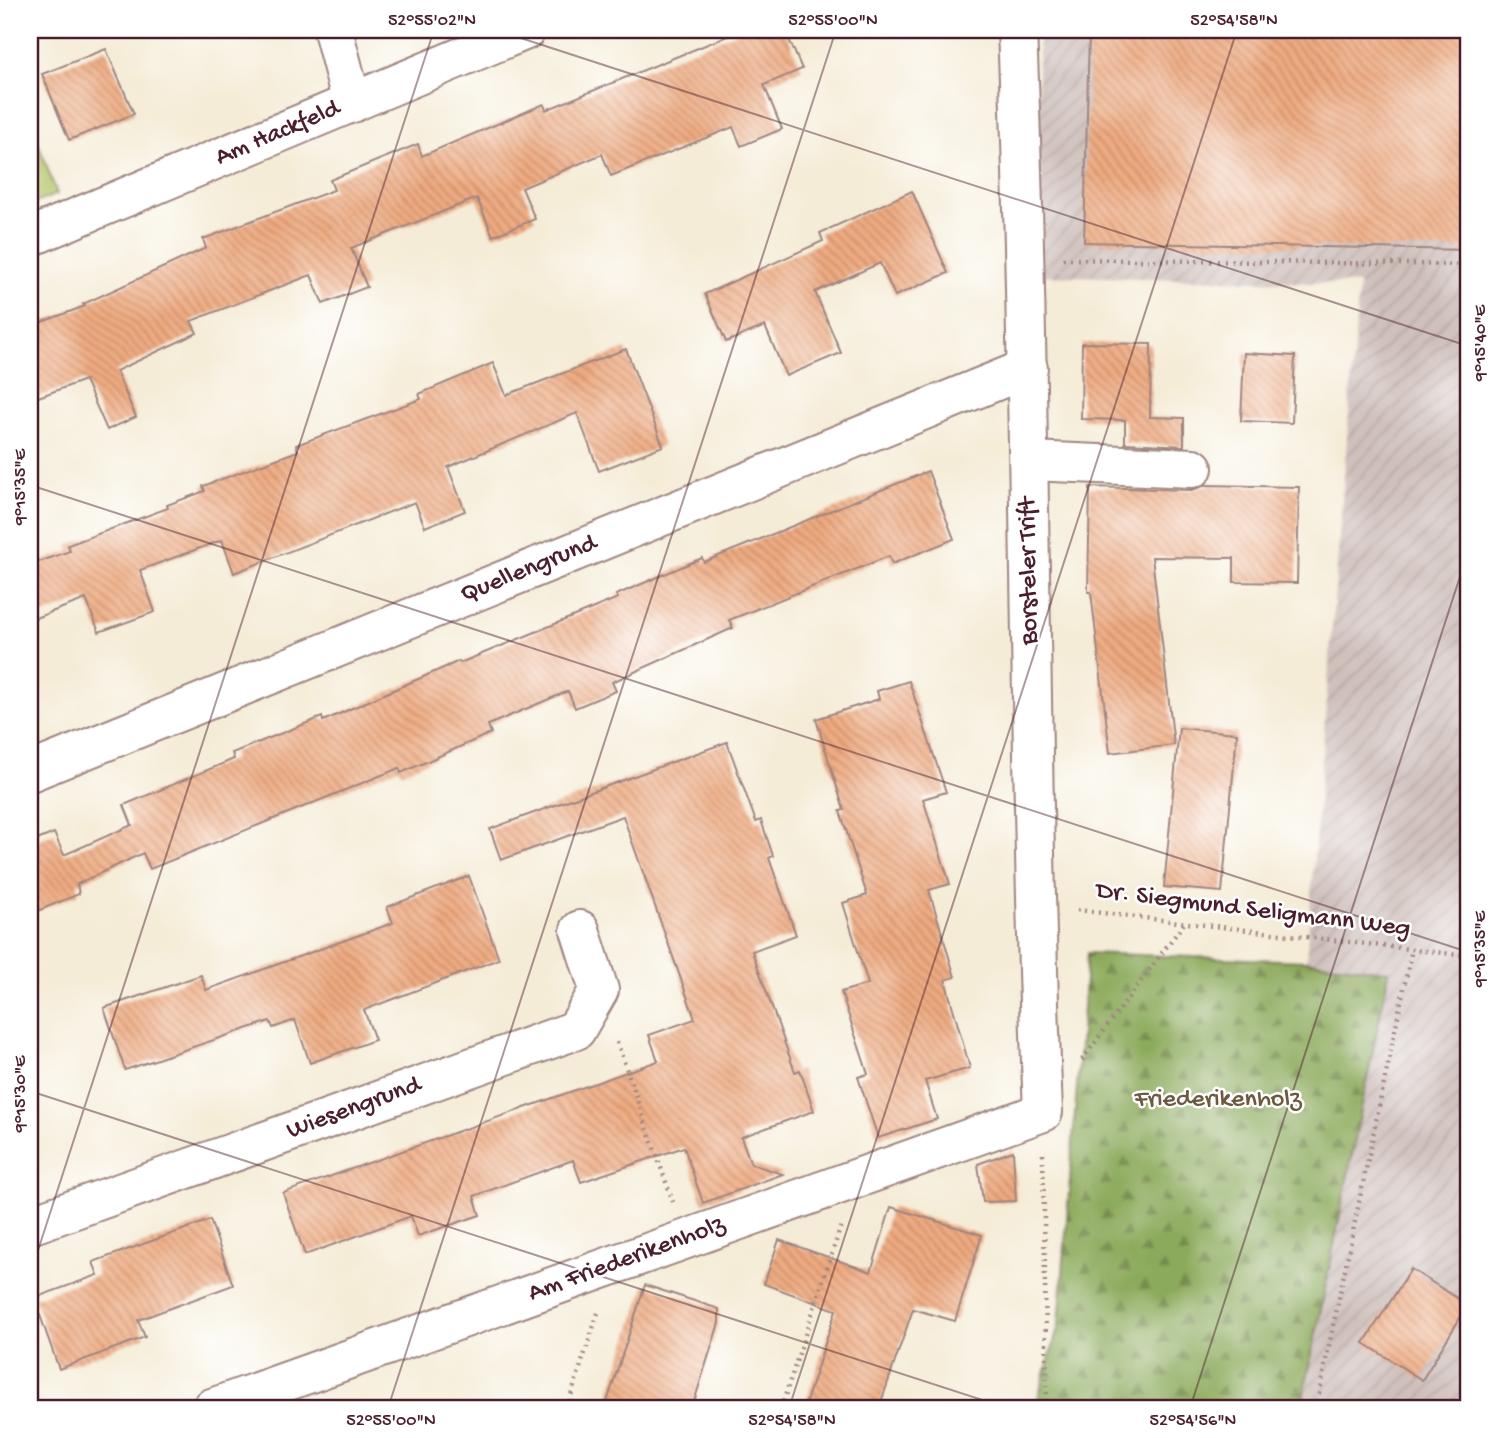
<svg xmlns="http://www.w3.org/2000/svg" width="1498" height="1438" viewBox="0 0 1498 1438" font-family="'Gochi Hand',sans-serif">
<defs>
<pattern id="industrial-furrows" width="10" height="10" patternUnits="userSpaceOnUse" patternTransform="scale(1.75)"><rect width="10" height="10" fill="#cfc0bb"/><path d="M-1 1l2-2M0 10L10 0M9 11l2-2" fill="none" stroke="#b3a5a1"/></pattern>
<pattern id="forest-firs" width="22" height="20" patternUnits="userSpaceOnUse" patternTransform="scale(1.75)"><rect width="22" height="20" fill="#8caa5c"/><path d="M5 1l3.5 6h-7zM16 11l3.5 6h-7z" fill="#748a4c"/></pattern>
<pattern id="building-back-hatch" width="6" height="6" patternUnits="userSpaceOnUse" patternTransform="scale(1.75)"><rect width="6" height="6" fill="#efab81"/><path d="M-1 5l2 2M0 0l6 6M5-1l2 2" fill="none" stroke="#c48b6a"/></pattern>
</defs>
<rect width="100%" height="100%" fill="#fff"/>
<filter id="ink" filterUnits="userSpaceOnUse"><feTurbulence type="fractalNoise" baseFrequency=".0143" numOctaves="2"/><feDisplacementMap in="SourceGraphic" scale="14" xChannelSelector="R" yChannelSelector="G"/><feConvolveMatrix kernelMatrix="1 2 1 2 8 2 1 2 1" color-interpolation-filters="sRGB"/></filter>
<filter id="wash" filterUnits="userSpaceOnUse"><feTurbulence type="fractalNoise" baseFrequency=".00686" numOctaves="4" result="noise"/><feDisplacementMap in="SourceGraphic" scale="28" xChannelSelector="R" yChannelSelector="G"/><feGaussianBlur stdDeviation="1.57" result="paint"/><feColorMatrix in="noise" values="0 0 0 0 0 0 0 0 0 0 0 0 0 0 0 0 0 1.4 0 .05"/><feComposite in="paint" operator="in"/></filter>
<g filter="url(#wash)">
<rect width="100%" height="100%" fill="#f5ecd7"/>
<!-- industrial -->
<polygon fill="url(#industrial-furrows)" points="1039,30 1468,30 1468,1408 1301,1408 1389,971 1306,961 1359,284 1033,275"/>
<!-- green -->
<polygon fill="#b1c467" stroke="#7e7249" stroke-width="2" points="30,121 57,194 30,205"/>
<!-- forest -->
<polygon fill="url(#forest-firs)" stroke="#6b6444" stroke-width="2" points="1087,953 1306,961 1389,971 1301,1408 1035,1408 1059,1325"/>
<g id="blocks">
<!-- building -->
<g fill="url(#building-back-hatch)">
<polygon points="742,30 785,30 802,69 764,85 782,129 741,146 733,127 611,176 602,154 522,188 535,219 493,236 477,198 351,248 367,287 323,304 311,275 191,321 197,333 116,371 136,417 107,430 85,380 30,400 30,328 42,322 85,306 83,304 206,248 203,239 334,190 330,180 418,144 422,156 544,104 546,110"/>
<polygon points="1089,30 1468,30 1468,250 1084,242"/>
<polygon points="106,49 134,114 69,140 42,74"/>
<polygon points="912,191 948,273 895,296 880,263 815,292 841,353 786,376 765,326 726,342 705,294 823,241 820,233"/>
<polygon points="1082,343 1151,344 1150,417 1184,418 1184,446 1125,443 1125,420 1081,419"/>
<polygon points="626,349 663,446 599,471 577,413 448,467 465,511 425,527 415,502 234,573 222,540 140,570 155,612 99,632 86,599 30,620 30,565 70,551 68,545 168,508 167,505 205,491 203,486 298,451 296,445 421,399 419,394 493,363 506,395"/>
<polygon points="1244,353 1295,356 1292,423 1241,421"/>
<polygon points="928,471 954,539 892,564 889,556 729,620 733,628 612,682 616,691 575,708 568,691 488,725 491,733 401,773 399,768 150,869 143,853 77,884 79,894 30,914 30,843 54,833 64,855 132,825 124,805 234,759 232,753 322,717 323,721 459,661 460,663 618,598 616,595 702,558 704,562"/>
<polygon points="1206,485 1299,487 1297,583 1234,582 1234,558 1152,557 1174,745 1110,753 1091,592 1088,592 1090,487 1192,490"/>
<polygon points="909,681 946,792 923,799 950,884 929,890 955,977 945,980 970,1068 925,1081 937,1119 878,1138 858,1077 868,1074 841,992 868,984 843,903 867,895 840,811 844,810 816,719 879,699 877,691"/>
<polygon points="1179,728 1237,733 1222,892 1164,887"/>
<polygon points="727,742 756,822 761,820 773,856 769,858 796,935 752,951 795,1072 800,1070 814,1111 741,1137 751,1164 783,1174 703,1203 684,1147 581,1182 573,1160 474,1196 480,1215 418,1236 411,1216 305,1255 283,1193 658,1061 649,1035 695,1019 623,816 501,860 490,829"/>
<polygon points="469,876 499,959 364,1010 375,1040 310,1063 295,1020 273,1028 270,1021 125,1070 104,1008 201,975 206,990 393,923 387,907"/>
<polygon points="1013,1151 1016,1201 983,1202 978,1164"/>
<polygon points="891,1207 982,1235 955,1321 913,1309 879,1408 804,1408 836,1310 764,1284 779,1240 871,1272"/>
<polygon points="210,1220 233,1285 138,1320 145,1337 59,1369 34,1298 98,1275 93,1262"/>
<polygon points="1411,1269 1468,1305 1422,1380 1364,1343"/>
<polygon points="645,1285 719,1309 719,1323 692,1408 605,1408"/>
</g>
</g>
</g>
<g filter="url(#ink)">
<use href="#blocks" fill-opacity="0" stroke="#a08681" stroke-width="2"/>
<g fill="none" stroke-linecap="round" stroke-linejoin="round">
<!-- minor casing -->
<g stroke="#a08681" stroke-width="42">
<g id="minor">
<polyline points="333,30 352,103"/>
<polyline points="30,237 526,30"/>
<polyline points="1029,461 1193,468"/>
<polyline points="30,772 1028,368"/>
<polyline points="30,1225 576,1030 599,990 580,930"/>
<path d="M212,1408L1043,1112C1028,752 1032,391 1017,30"/>
</g>
</g>
<!-- path -->
<g stroke="#a08681" stroke-width="4.5" stroke-dasharray="2 5" stroke-linecap="butt">
<polyline points="1063,259 1468,265"/>
<polyline points="1077,910 1468,956"/>
<polyline points="617,1042 673,1202"/>
<polyline points="1082,1060 1185,922"/>
<polyline points="1043,1154 1047,1408"/>
<polyline points="567,1408 598,1313"/>
<polyline points="781,1408 841,1226"/>
<polyline points="1316,1408 1412,949"/>
</g>
<!-- minor -->
<use href="#minor" stroke="#fff" stroke-width="38"/>
</g>
</g>
<!-- ticks -->
<path fill="none" stroke="#4a1f2b" stroke-width="2" stroke-opacity="0.45" d="M496,30L1468,346M30,40L33,30M30,485L1468,952M30,1091L1007,1408M30,1275L434,30M388,1408L836,30M789,1408L1237,30M1190,1408L1468,552"/>
<g text-anchor="middle" dominant-baseline="central" stroke-width="5" stroke-linejoin="round" paint-order="stroke">
<!-- street labels -->
<g font-size="26" fill="#4a1f2b" stroke="#fff">
<text transform="translate(278 134) rotate(-23)">Am Hackfeld</text>
<text transform="translate(529 570) rotate(-22)">Quellengrund</text>
<text transform="translate(1030 571) rotate(-91)">Borsteler Trift</text>
<text transform="translate(1253 911) rotate(7)">Dr. Siegmund Seligmann Weg</text>
<text transform="translate(354 1109) rotate(-20)">Wiesengrund</text>
<text transform="translate(627 1260) rotate(-20)">Am Friederikenholz</text>
</g>
<!-- park labels -->
<g font-size="26" fill="#6e5940" stroke="#fff">
<text x="1218" y="1100">Friederikenholz</text>
</g>
</g>
<!-- margin -->
<rect width="1498" height="1438" fill="none" stroke="#fff" stroke-width="77"/>
<rect x="38" y="38" width="1422" height="1362" fill="none" stroke="#4a1f2b" stroke-width="2.5"/>
<g font-size="18" text-anchor="middle" fill="#4a1f2b">
<text x="432" y="25">52°55'02"N</text>
<text x="833" y="25">52°55'00"N</text>
<text x="1234" y="25">52°54'58"N</text>
<text transform="translate(1479 343) rotate(-90)" y="6">9°15'40"E</text>
<text transform="translate(19 487) rotate(-90)" y="6">9°15'35"E</text>
<text transform="translate(1479 949) rotate(-90)" y="6">9°15'35"E</text>
<text transform="translate(19 1094) rotate(-90)" y="6">9°15'30"E</text>
<text x="391" y="1425">52°55'00"N</text>
<text x="792" y="1425">52°54'58"N</text>
<text x="1193" y="1425">52°54'56"N</text>
</g>
</svg>
